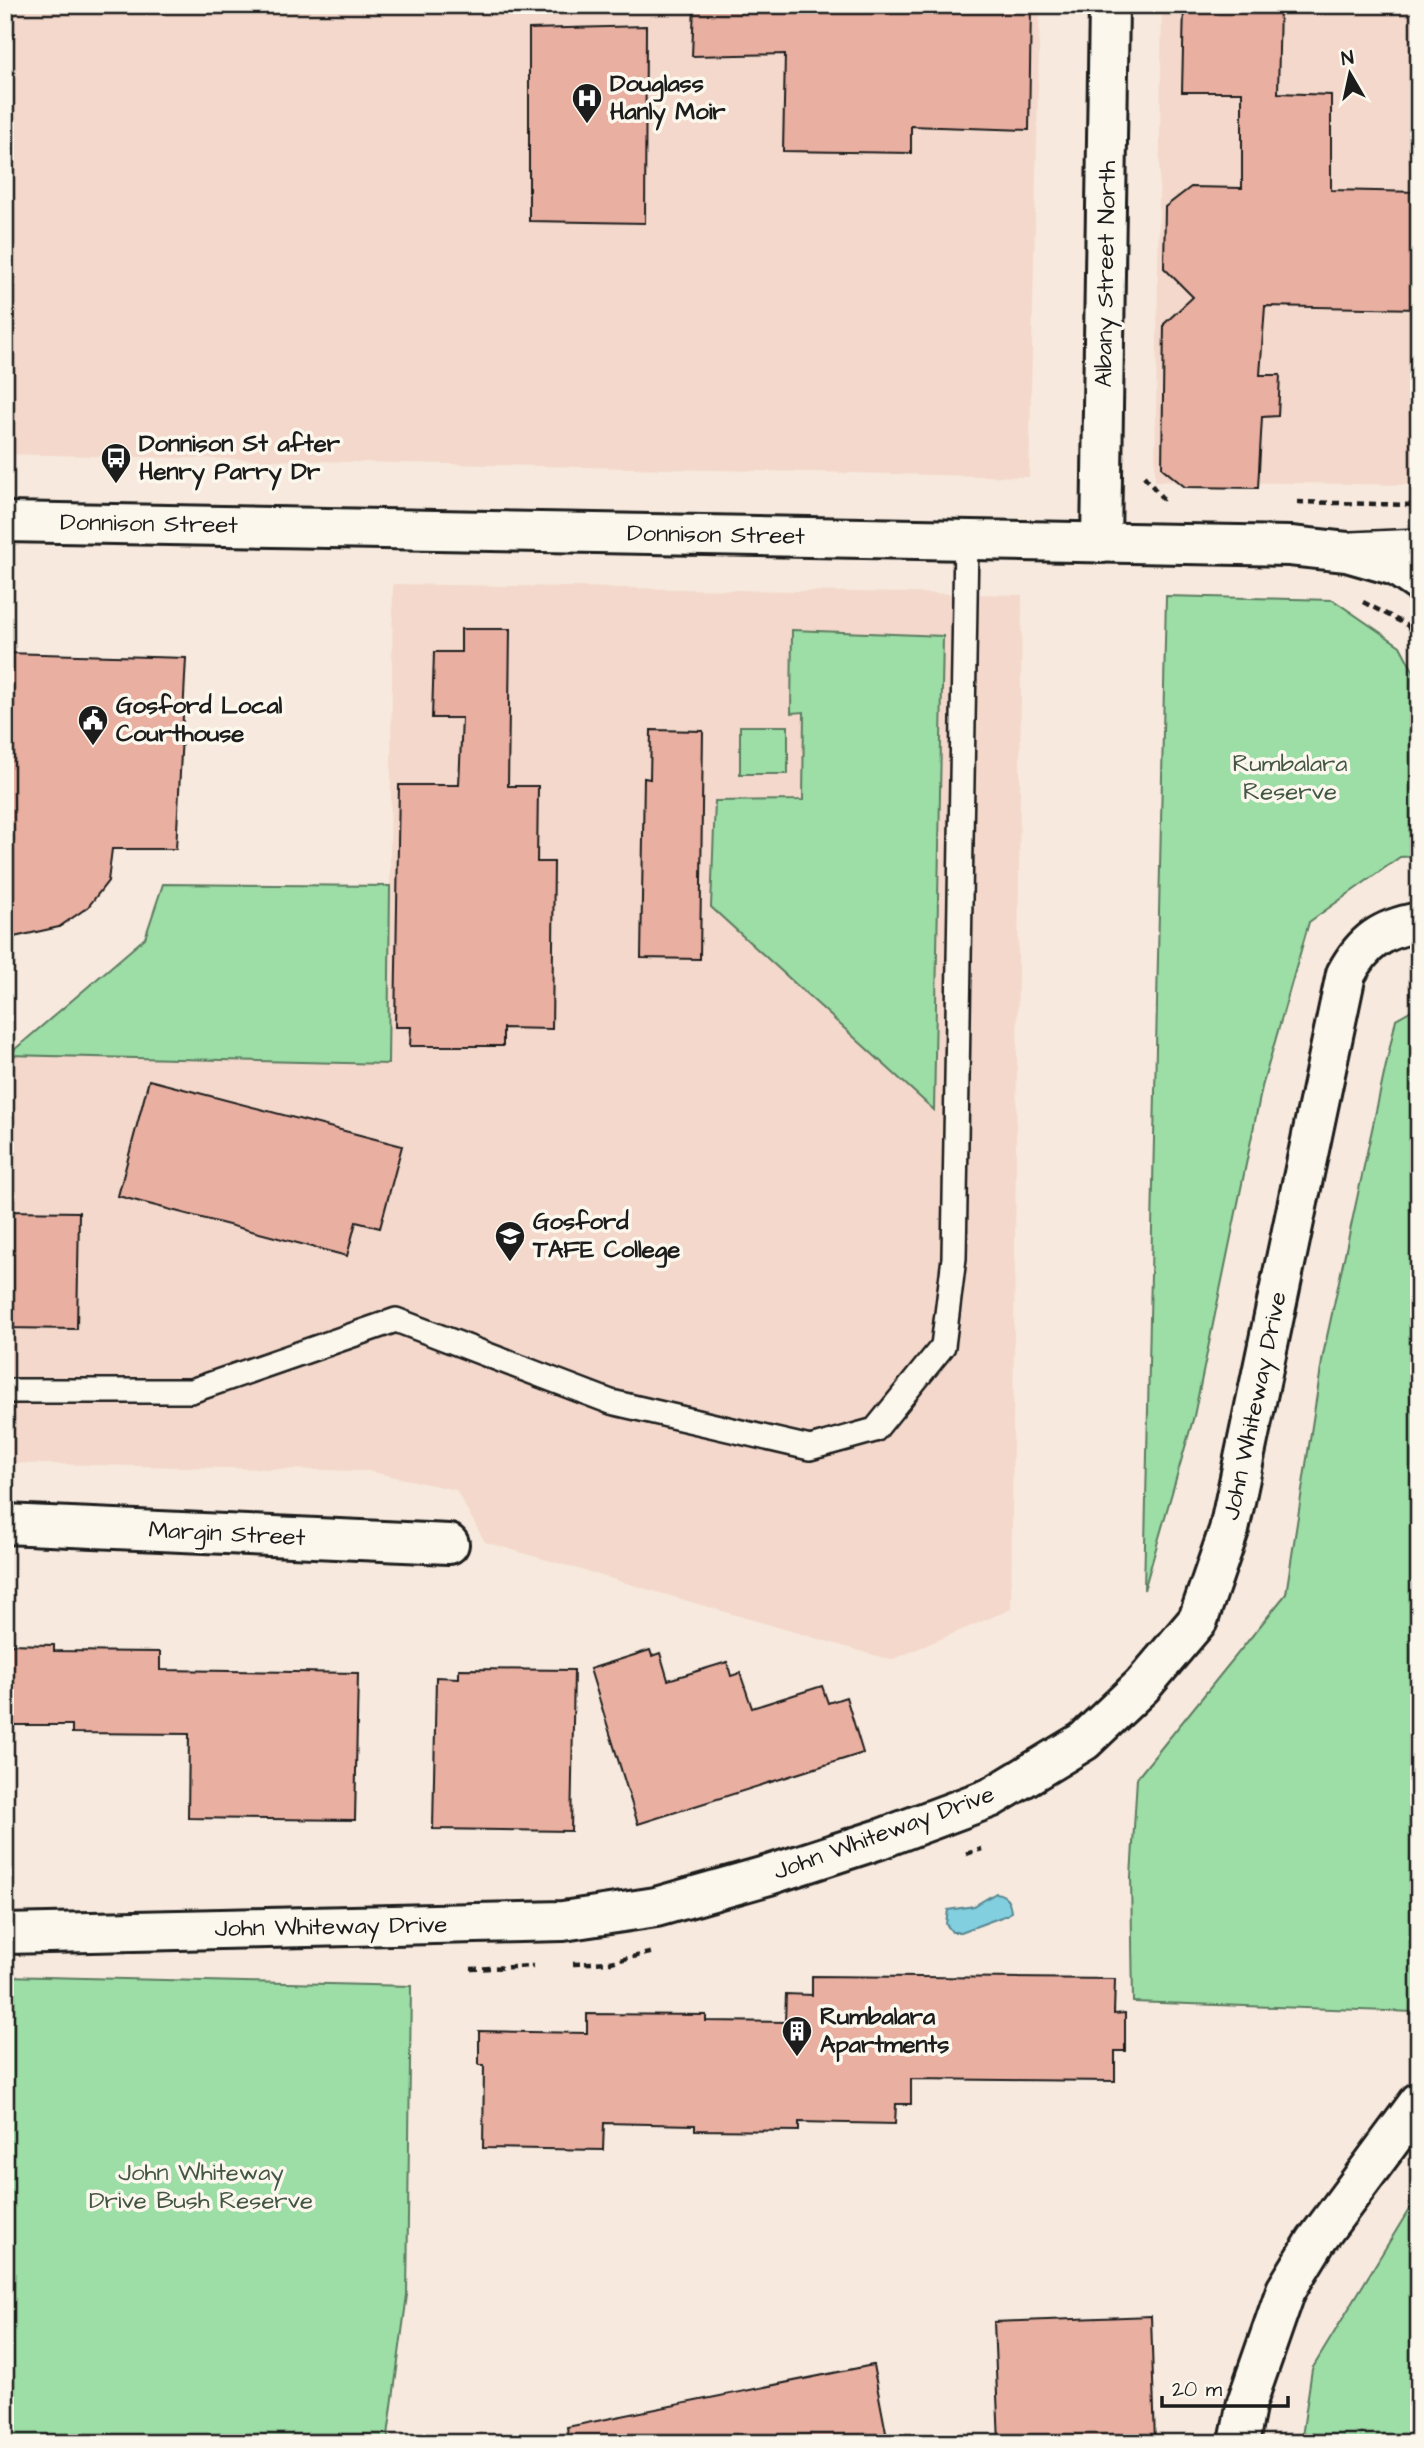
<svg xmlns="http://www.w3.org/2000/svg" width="1424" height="2448" viewBox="0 0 1424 2448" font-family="'Architects Daughter',sans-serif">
<rect width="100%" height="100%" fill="#f7e9dd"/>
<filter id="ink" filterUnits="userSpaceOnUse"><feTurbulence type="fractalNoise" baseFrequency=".0143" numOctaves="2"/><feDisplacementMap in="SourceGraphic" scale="14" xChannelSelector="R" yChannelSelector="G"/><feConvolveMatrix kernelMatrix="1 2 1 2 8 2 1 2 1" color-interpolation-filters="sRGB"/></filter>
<g filter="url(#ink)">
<!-- built -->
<g fill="#f3d8cb">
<polygon points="5,5 1040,5 1029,477 5,454"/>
<polygon points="1162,5 1419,5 1419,485 1155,481"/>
<polygon points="393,584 1022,595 1011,1609 891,1660 485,1542 456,1490 368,1471 5,1463 5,1055 388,1063"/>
</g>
<!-- green -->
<g fill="#9ddda6" stroke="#5c7c61" stroke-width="2">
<polygon points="1166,596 1333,600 1400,646 1419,682 1419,856 1400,857 1309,922 1262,1087 1194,1416 1144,1590"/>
<polygon points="792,630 943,636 934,1110 711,907 715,801 803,800 804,712 791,713"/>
<rect x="740" y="726" width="48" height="48"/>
<polygon points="163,884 390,886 388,1064 8,1055 145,938"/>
<polygon points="1419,1006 1419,1994 1415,2012 1133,2002 1131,1877 1137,1778 1286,1594 1323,1355 1396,1019"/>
<polygon points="5,1976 411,1986 407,2295 387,2443 5,2443"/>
<polygon points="1419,2193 1419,2443 1301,2443 1312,2369"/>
</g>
<!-- water -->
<path fill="#81cfdf" stroke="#598791" stroke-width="2" d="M996,1893C1007,1895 1010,1901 1011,1912L1007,1915L961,1932H952L946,1924L948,1910L974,1906Z"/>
<!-- building -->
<g fill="#e9b0a2" stroke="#1c1c1c" stroke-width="2">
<polygon points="694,5 1031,5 1029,130 911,126 911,153 783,151 785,54 692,56"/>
<polygon points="1184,5 1280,5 1278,93 1331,95 1331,190 1419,192 1419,309 1265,306 1260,375 1280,375 1278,416 1262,417 1258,488 1185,487 1162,468 1164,324 1193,297 1164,268 1165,207 1191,187 1242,188 1242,92 1182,92"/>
<polygon points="646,26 645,223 529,221 529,29"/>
<polygon points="461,629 510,629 508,786 538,786 537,862 554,862 552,1029 503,1028 503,1046 410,1046 411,1027 395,1027 399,785 459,785 462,718 432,718 434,652 461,652"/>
<polygon points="5,653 186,658 176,849 112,849 108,881 88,907 59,927 5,939"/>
<polygon points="651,730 703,731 700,959 641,958 644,778 650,779"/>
<polygon points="149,1080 402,1146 380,1228 356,1222 347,1256 118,1196"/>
<polygon points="5,1211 79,1212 77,1329 5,1328"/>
<polygon points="5,1644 54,1645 54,1651 160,1652 160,1670 358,1673 355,1820 188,1818 189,1734 72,1733 72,1725 5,1725"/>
<polygon points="650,1650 652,1656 660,1653 668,1680 727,1662 731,1676 740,1673 752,1708 822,1686 828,1703 846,1697 863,1753 638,1824 590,1669"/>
<polygon points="459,1669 574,1670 571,1831 433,1829 436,1677 459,1678"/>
<polygon points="812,1976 1115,1979 1114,2014 1125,2013 1125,2051 1115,2051 1115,2081 911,2079 911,2104 896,2104 895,2124 799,2122 799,2131 695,2130 695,2125 604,2123 603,2150 483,2148 484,2065 479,2065 479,2031 587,2033 587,2014 706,2015 706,2021 785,2022 786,1994 812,1995"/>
<polygon points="1151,2316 1155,2443 999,2443 994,2322"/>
<polygon points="873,2365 888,2443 569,2443 567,2427"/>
</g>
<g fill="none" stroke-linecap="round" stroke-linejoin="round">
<!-- lane casing -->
<g stroke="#1c1c1c" stroke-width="28">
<g id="lane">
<polyline points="1352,544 1419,541"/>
<polyline points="5,1391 191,1391 396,1320 611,1402 810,1448 875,1430 943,1346 954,1258 966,541"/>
</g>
</g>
<!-- street casing -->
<g stroke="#1c1c1c" stroke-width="44">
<g id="street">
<polyline points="5,522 1290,546 1347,552 1396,566 1419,582"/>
<polyline points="1101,543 1109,5"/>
<polyline points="5,1524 449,1544"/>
<path d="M5,1934L563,1921L656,1907L769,1875L880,1839L990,1798L1084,1741L1142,1686L1198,1620L1229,1530L1346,974C1364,941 1382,929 1419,922"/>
<polyline points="1239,2443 1247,2402 1286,2290 1316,2241 1419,2102"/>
</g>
</g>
<!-- path -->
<g stroke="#1c1c1c" stroke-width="4.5" stroke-dasharray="7 5" stroke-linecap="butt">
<polyline points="1144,476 1163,499 1166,499"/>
<polyline points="1297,502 1414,505"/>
<polyline points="1363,602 1407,625 1419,640"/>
<polyline points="966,1854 982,1849"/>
<polyline points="573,1964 611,1962 654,1952"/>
<polyline points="471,1969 533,1966"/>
</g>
<!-- lane -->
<use href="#lane" stroke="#fbf7ec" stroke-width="23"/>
<!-- street -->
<use href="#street" stroke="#fbf7ec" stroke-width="38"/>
</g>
</g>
<!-- icons -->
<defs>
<g id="hospital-pin" transform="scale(1.575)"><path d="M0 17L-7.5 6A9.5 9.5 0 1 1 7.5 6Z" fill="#1c1c1c" stroke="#fbf7ec"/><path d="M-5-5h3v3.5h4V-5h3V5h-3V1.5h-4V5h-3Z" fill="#fff"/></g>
<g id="bus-pin" transform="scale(1.575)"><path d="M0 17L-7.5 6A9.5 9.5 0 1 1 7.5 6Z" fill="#1c1c1c" stroke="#fbf7ec"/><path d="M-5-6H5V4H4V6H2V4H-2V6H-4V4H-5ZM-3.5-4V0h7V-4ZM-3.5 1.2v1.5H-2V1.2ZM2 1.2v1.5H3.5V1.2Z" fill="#fff"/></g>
<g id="civic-pin" transform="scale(1.575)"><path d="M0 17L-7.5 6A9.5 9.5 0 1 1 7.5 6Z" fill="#1c1c1c" stroke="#fbf7ec"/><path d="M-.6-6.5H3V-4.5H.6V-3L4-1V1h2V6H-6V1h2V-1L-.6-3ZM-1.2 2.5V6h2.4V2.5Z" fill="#fff"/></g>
<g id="university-pin" transform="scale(1.575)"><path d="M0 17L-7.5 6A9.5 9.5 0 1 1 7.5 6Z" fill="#1c1c1c" stroke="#fbf7ec"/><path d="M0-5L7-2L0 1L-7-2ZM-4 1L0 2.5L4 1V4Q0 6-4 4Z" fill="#fff"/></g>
<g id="building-pin" transform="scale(1.575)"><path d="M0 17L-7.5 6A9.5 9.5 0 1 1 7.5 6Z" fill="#1c1c1c" stroke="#fbf7ec"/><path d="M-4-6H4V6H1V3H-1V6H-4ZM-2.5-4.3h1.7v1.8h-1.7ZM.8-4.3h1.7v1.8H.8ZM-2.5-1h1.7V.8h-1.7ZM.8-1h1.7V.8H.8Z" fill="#fff"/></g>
</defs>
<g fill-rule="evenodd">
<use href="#hospital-pin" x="587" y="98"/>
<use href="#bus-pin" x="116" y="458"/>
<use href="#civic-pin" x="93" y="720"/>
<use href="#university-pin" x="510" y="1236"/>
<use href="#building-pin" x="797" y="2031"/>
</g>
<g text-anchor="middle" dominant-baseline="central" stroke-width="7" stroke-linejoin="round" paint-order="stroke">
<!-- poi labels -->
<g font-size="24" font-weight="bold" fill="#1c1c1c" stroke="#fbf7ec" text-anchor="start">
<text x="610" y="84">Douglass<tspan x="610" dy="28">Hanly Moir</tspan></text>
<text x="139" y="444">Donnison St after<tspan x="139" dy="28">Henry Parry Dr</tspan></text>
<text x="116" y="706">Gosford Local<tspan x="116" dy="28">Courthouse</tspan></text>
<text x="533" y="1222">Gosford<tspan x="533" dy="28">TAFE College</tspan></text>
<text x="820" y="2017">Rumbalara<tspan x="820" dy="28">Apartments</tspan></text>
</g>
<!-- street labels -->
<g font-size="24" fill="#1c1c1c" stroke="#fbf7ec">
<text transform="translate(1106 274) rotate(-89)">Albany Street North</text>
<text transform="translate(149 524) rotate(1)">Donnison Street</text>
<text transform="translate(716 535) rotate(1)">Donnison Street</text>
<text transform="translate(1255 1406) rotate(-78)">John Whiteway Drive</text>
<text transform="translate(227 1534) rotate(3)">Margin Street</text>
<text transform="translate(884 1833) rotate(-20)">John Whiteway Drive</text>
<text transform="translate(331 1927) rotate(-1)">John Whiteway Drive</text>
</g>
<!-- park labels -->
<g font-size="24" fill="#435645" stroke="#fbf7ec">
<text x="1290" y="764">Rumbalara<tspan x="1290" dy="28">Reserve</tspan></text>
<text x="201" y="2173">John Whiteway<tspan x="201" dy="28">Drive Bush Reserve</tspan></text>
</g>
</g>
<!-- margin -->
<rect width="1424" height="2448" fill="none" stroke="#fbf7ec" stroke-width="28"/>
<rect x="14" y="14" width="1396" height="2420" fill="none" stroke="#1c1c1c" stroke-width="2.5" filter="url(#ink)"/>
<!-- north arrow -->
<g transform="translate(1350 74) rotate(351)" stroke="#fbf7ec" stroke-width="5" paint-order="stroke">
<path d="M0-5L12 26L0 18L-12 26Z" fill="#1c1c1c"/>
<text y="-10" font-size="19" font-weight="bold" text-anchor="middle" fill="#1c1c1c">N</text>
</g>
<!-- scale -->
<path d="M1162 2396v10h126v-10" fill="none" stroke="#1c1c1c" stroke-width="3.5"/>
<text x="1172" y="2396" font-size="21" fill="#1c1c1c" stroke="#fbf7ec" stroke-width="5" paint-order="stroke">20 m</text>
</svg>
